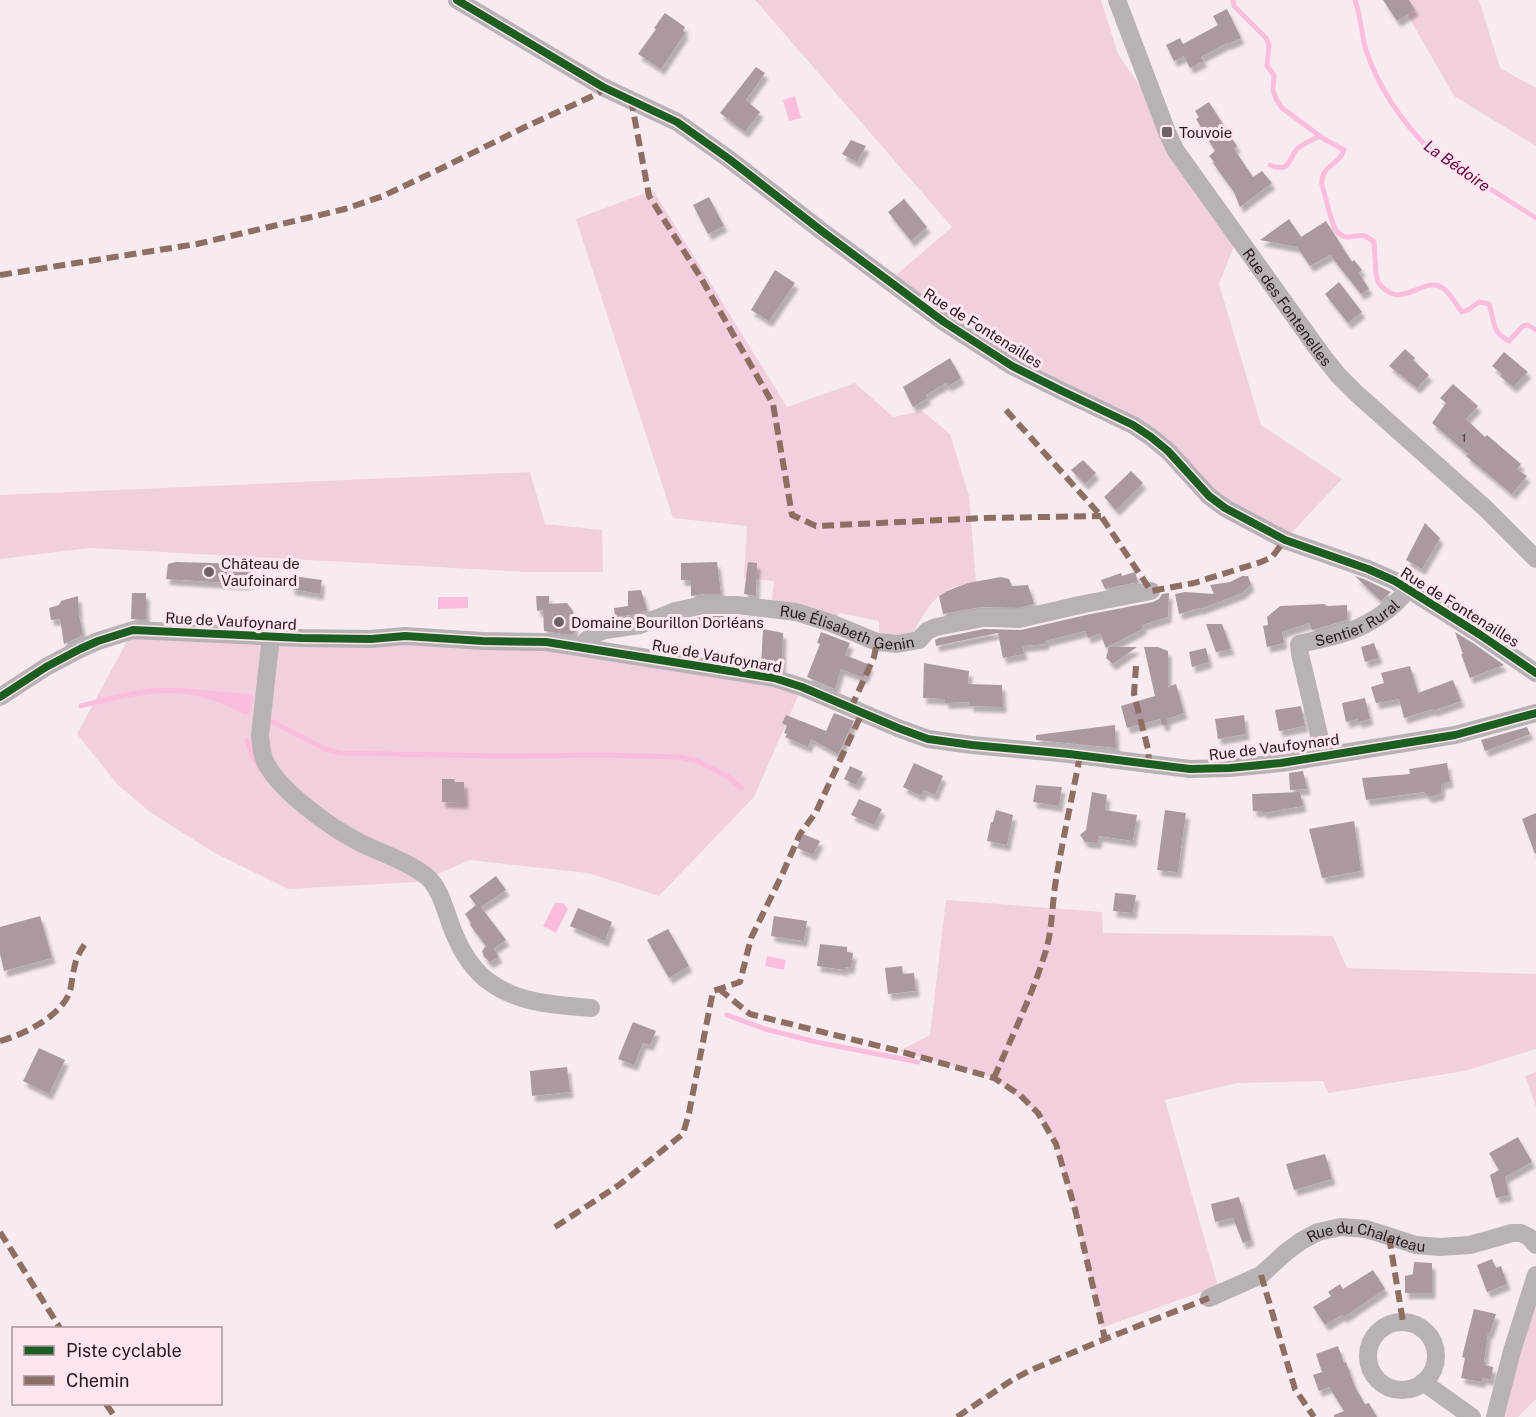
<svg xmlns="http://www.w3.org/2000/svg" width="1536" height="1417" viewBox="0 0 1536 1417" font-family="'Public Sans',sans-serif">
<defs>
<filter id="shadow"><feDropShadow dx="3.5" dy="6" stdDeviation="1.5" flood-color="#0004"/></filter>
</defs>
<rect width="100%" height="100%" fill="#f7ebf1"/>
<!-- green -->
<g fill="#f2cfdf">
<polygon points="755,0 1101,0 1118,54 1240,231 1219,284 1261,425 1342,479 1285,540 1209,496 1168,451 1062,391 888,282 952,227"/>
<polygon points="1399,0 1479,0 1500,68 1536,88 1536,146 1454,96"/>
<path d="M653,190L787,407L855,383L893,417L922,411L950,434L969,496L976,582C967,584 957,585 949,589C931,598 920,620 911,637L879,636V621L840,613L831,623L771,608L774,581L744,578L747,526L673,518L576,219Z"/>
<polygon points="530,472 545,524 602,530 603,572 526,572 90,548 0,559 0,495"/>
<polygon points="133,630 483,641 802,687 754,797 659,896 588,873 470,860 419,882 288,889 213,852 150,812 117,784 77,734"/>
<polygon points="946,900 1102,912 1103,933 1333,936 1347,968 1536,974 1536,1049 1465,1071 1328,1093 1323,1081 1237,1083 1165,1100 1218,1286 1101,1328 1075,1209 1056,1144 1038,1113 994,1078 899,1051 930,1035"/>
<polygon points="1536,1072 1536,1107 1525,1076"/>
<polygon points="1536,1292 1536,1399 1518,1417 1502,1417"/>
</g>
<!-- water -->
<g fill="#fabedc">
<polygon points="795,96 801,118 789,121 783,100"/>
<polygon points="438,597 468,597 468,608 438,609"/>
<path d="M192,689L250,694L254,698L249,713L245,715C228,705 211,699 191,695Z"/>
<polygon points="555,903 563,903 568,909 556,933 543,926"/>
<polygon points="767,956 786,960 784,970 765,966"/>
</g>
<g fill="none" stroke-linecap="round" stroke-linejoin="round">
<!-- stream -->
<g stroke="#fabedc" stroke-width="5">
<path d="M1233,0L1234,6L1266,38L1269,45L1267,66L1274,75L1273,90L1276,99L1282,108L1324,139L1344,150C1339,166 1320,165 1322,185C1326,197 1330,221 1336,230C1339,234 1343,237 1348,237C1361,236 1362,232 1374,242L1376,273L1378,282C1381,286 1387,292 1393,294C1409,299 1430,276 1444,289C1451,294 1456,305 1462,312L1468,310L1479,302L1489,304C1495,321 1491,332 1509,341L1523,326L1528,325L1536,330"/>
<path d="M1355,0C1361,16 1361,34 1366,50C1379,90 1402,122 1432,152L1536,218"/>
<path d="M1270,165C1292,174 1288,157 1298,148C1305,143 1312,140 1320,136"/>
<path d="M81,706C120,696 158,685 198,693"/>
<polyline points="271,721 325,749 340,753 497,756 604,755 679,757 697,761 727,776 741,788"/>
<polyline points="247,740 252,756 260,769"/>
<polyline points="727,1015 765,1029 816,1042 918,1062"/>
</g>
</g>
<!-- building -->
<g fill="#ac98a3" filter="url(#shadow)">
<polygon points="1383,0 1409,0 1415,10 1397,21"/>
<polygon points="1227,9 1241,38 1228,44 1227,43 1201,57 1204,61 1190,68 1184,56 1174,61 1166,45 1180,38 1183,44 1218,25 1213,16"/>
<polygon points="665,13 685,27 683,31 685,33 661,69 638,54 656,29 654,28"/>
<polygon points="756,67 765,73 746,100 760,112 745,132 720,113"/>
<polygon points="1209,102 1226,129 1225,129 1237,146 1234,149 1253,177 1262,171 1272,183 1240,207 1234,192 1213,163 1214,162 1209,156 1215,151 1196,119 1199,117 1195,111"/>
<polygon points="851,140 866,146 857,162 842,154"/>
<polygon points="709,197 724,226 708,234 693,205"/>
<polygon points="904,199 927,227 911,241 888,212"/>
<polygon points="1289,219 1301,237 1326,221 1352,262 1354,260 1362,270 1359,273 1369,289 1361,294 1330,255 1310,266 1297,247 1260,240"/>
<polygon points="775,270 795,283 769,321 751,310"/>
<polygon points="1339,282 1362,312 1348,323 1325,294"/>
<polygon points="1405,349 1415,358 1413,360 1429,375 1417,388 1389,366"/>
<polygon points="1504,352 1528,372 1513,387 1500,376 1502,374 1492,366"/>
<polygon points="950,358 961,378 948,386 946,383 926,395 928,398 913,407 903,387"/>
<polygon points="1453,384 1478,406 1466,419 1485,437 1487,435 1521,464 1517,469 1527,476 1512,494 1466,456 1468,454 1432,423 1446,403 1440,398"/>
<polygon points="1083,460 1096,473 1085,484 1071,470"/>
<polygon points="1131,471 1143,483 1116,510 1104,497"/>
<polygon points="1425,523 1440,538 1422,569 1406,560"/>
<polygon points="176,562 247,564 252,568 252,580 245,584 166,579 168,564"/>
<polygon points="717,562 721,594 704,594 691,596 691,580 681,580 681,563"/>
<polygon points="748,562 757,563 756,596 744,594"/>
<polygon points="1135,572 1138,582 1105,589 1101,580 1121,573 1122,576"/>
<polygon points="293,576 322,580 320,594 291,589"/>
<polygon points="1242,576 1248,576 1251,585 1242,593 1200,609 1200,608 1179,614 1175,594 1185,592 1214,594 1210,585 1230,582"/>
<polygon points="1355,576 1364,579 1391,592 1381,601"/>
<polygon points="1001,577 1009,579 1012,586 1028,585 1034,604 1018,608 981,607 943,614 939,596 947,591 968,583"/>
<polygon points="641,590 647,610 637,614 615,617 614,608 628,606 628,591"/>
<polygon points="132,593 146,593 146,619 131,619"/>
<polygon points="1169,593 1168,617 1142,625 1144,628 1106,648 1100,633 1088,638 1085,631 1045,641 1046,644 1022,646 1024,654 1003,658 998,633 936,646 935,640 939,638 984,629 1021,630 1086,615 1153,602 1159,599 1162,594"/>
<polygon points="78,596 79,615 83,635 64,644 60,619 51,620 49,608 59,605 61,601"/>
<polygon points="536,596 549,596 549,604 567,603 573,611 575,632 571,635 544,631 543,610 537,611"/>
<polygon points="1324,604 1327,606 1347,605 1347,620 1312,630 1309,623 1282,632 1284,643 1267,647 1263,626 1268,625 1267,617 1280,606"/>
<polygon points="705,616 724,616 724,622 691,622 691,619"/>
<polygon points="1206,624 1222,624 1231,649 1216,652"/>
<polygon points="763,629 783,633 782,669 761,665"/>
<polygon points="821,632 850,643 845,655 870,665 864,678 841,669 835,689 807,677 820,644 817,643"/>
<polygon points="1455,632 1473,643 1504,665 1470,678 1461,654 1463,654"/>
<polygon points="1374,643 1379,658 1365,662 1361,647"/>
<polygon points="1109,647 1137,647 1113,664 1106,658"/>
<polygon points="1144,647 1158,647 1168,651 1168,687 1176,684 1184,713 1167,719 1167,725 1162,725 1160,719 1127,728 1121,706 1155,696"/>
<polygon points="1206,648 1209,662 1192,667 1189,652"/>
<polygon points="924,663 969,671 968,684 1002,685 1003,707 970,706 970,702 945,703 945,699 923,698"/>
<polygon points="1410,666 1418,693 1453,680 1461,701 1433,711 1433,709 1404,718 1399,699 1376,703 1371,687 1384,683 1381,673"/>
<polygon points="1365,698 1370,719 1358,722 1358,719 1346,722 1342,703"/>
<polygon points="1301,706 1305,726 1279,731 1275,710"/>
<polygon points="834,713 854,721 838,754 811,739 808,747 785,737 787,734 784,733 787,726 782,723 786,715 826,731"/>
<polygon points="1244,715 1246,734 1218,739 1215,719"/>
<polygon points="1115,725 1116,748 1036,740 1036,735"/>
<polygon points="1527,727 1530,734 1485,751 1481,740"/>
<polygon points="914,763 943,776 935,795 924,790 921,796 903,787"/>
<polygon points="1447,763 1450,782 1442,783 1441,794 1429,797 1424,792 1366,800 1362,778 1410,774 1409,769"/>
<polygon points="850,766 863,772 856,785 844,779"/>
<polygon points="1303,771 1307,789 1290,790 1289,773"/>
<polygon points="442,779 454,779 455,782 464,782 465,803 442,802"/>
<polygon points="1036,785 1062,787 1059,806 1033,802"/>
<polygon points="1092,792 1107,795 1105,810 1137,815 1133,841 1099,836 1098,843 1085,842 1080,835 1086,830"/>
<polygon points="1300,792 1303,806 1263,813 1263,811 1253,811 1252,794"/>
<polygon points="859,799 882,809 874,825 851,815"/>
<polygon points="996,810 1013,815 1007,845 987,841 991,822 993,822"/>
<polygon points="1165,810 1186,813 1178,872 1157,870"/>
<polygon points="1536,813 1536,853 1535,854 1522,819"/>
<polygon points="1354,821 1361,871 1322,878 1309,829"/>
<polygon points="803,834 820,841 813,855 797,848"/>
<polygon points="496,876 506,890 481,907 506,940 494,948 499,957 490,962 484,957 482,951 486,946 470,925 471,923 465,914 476,905 469,896"/>
<polygon points="1115,893 1136,895 1133,913 1113,911"/>
<polygon points="578,908 612,922 605,941 570,926"/>
<polygon points="40,916 52,958 4,971 0,954 0,927"/>
<polygon points="774,916 807,921 804,941 771,936"/>
<polygon points="668,929 689,966 669,978 647,940"/>
<polygon points="820,944 847,947 847,952 853,953 851,968 845,967 845,970 817,966"/>
<polygon points="902,966 903,974 914,973 916,991 888,994 885,968"/>
<polygon points="633,1022 656,1031 650,1045 643,1043 634,1065 618,1059"/>
<polygon points="39,1048 65,1060 49,1094 23,1081"/>
<polygon points="567,1067 570,1092 532,1096 530,1071"/>
<polygon points="1518,1137 1532,1162 1505,1177 1509,1195 1496,1198 1490,1175 1499,1170 1489,1153"/>
<polygon points="1325,1154 1332,1179 1294,1190 1286,1164"/>
<polygon points="1239,1197 1251,1240 1243,1243 1233,1218 1215,1222 1211,1204"/>
<polygon points="1492,1259 1496,1268 1501,1266 1507,1284 1487,1292 1477,1265"/>
<polygon points="1414,1262 1432,1263 1432,1293 1405,1293 1405,1276 1413,1274"/>
<polygon points="1373,1270 1385,1289 1344,1317 1342,1315 1325,1325 1313,1307 1331,1296 1328,1292 1340,1284 1343,1289"/>
<polygon points="1474,1309 1496,1314 1490,1333 1488,1333 1484,1362 1486,1363 1485,1365 1493,1367 1491,1380 1483,1378 1482,1382 1461,1378 1465,1358 1462,1357"/>
<polygon points="1338,1346 1344,1363 1346,1362 1355,1387 1365,1404 1369,1403 1377,1417 1334,1417 1334,1415 1344,1411 1329,1387 1319,1391 1313,1375 1322,1372 1316,1354"/>
</g>
<g fill="none" stroke-linecap="round" stroke-linejoin="round">
<!-- minor -->
<g stroke="#b8b1b5" stroke-width="18">
<polyline points="457,0 603,87 677,122 729,159 823,232 944,322 1012,366 1062,391 1133,425 1151,437 1168,451 1209,496 1225,508 1285,540 1368,569 1395,581 1479,634 1536,673"/>
<path id="s1" d="M1117,0L1167,132L1176,151L1322,355L1338,375L1357,394L1485,508L1536,559"/>
<path d="M271,636L260,735C261,744 261,753 265,761C277,789 330,827 357,841C379,853 406,860 426,876C442,889 446,915 454,933C461,951 474,972 491,983C520,1004 558,1005 591,1008"/>
<path id="s2" d="M581,647L588,639L597,633L605,630L640,625L675,611L704,605H737L796,612L831,623L877,642L897,644L919,640L927,631L936,627L983,618H996L1019,619L1084,604L1151,591"/>
<polyline points="0,697 46,667 80,649 98,641 133,630 301,638 371,639 405,636 483,641 546,642 774,678 802,687 898,728 928,739 972,745 1069,754 1190,769 1230,768 1281,763 1405,743 1455,735 1536,713"/>
<path id="s3" d="M1324,756L1300,654L1299,644C1313,641 1327,638 1341,634C1366,627 1393,610 1408,589"/>
<path id="s4" d="M1209,1298L1261,1275L1285,1253L1301,1241L1318,1232L1341,1227L1366,1229L1416,1245L1440,1247L1470,1245L1512,1233H1521L1529,1237L1536,1245"/>
<circle cx="1402" cy="1356" r="34"/>
<polyline points="1423,1382 1472,1417"/>
<polyline points="1495,1417 1512,1351 1536,1275"/>
</g>
<!-- quiet -->
<g stroke="#8d6e63" stroke-width="6" stroke-dasharray="12 6" stroke-linecap="butt">
<polyline points="631,99 649,196 701,278 773,404 792,515 816,526 985,518 1101,516"/>
<polyline points="0,275 197,244 345,209 383,196 440,169 525,127 595,95 600,92 603,87"/>
<polyline points="1006,410 1101,516 1151,591 1194,583 1261,562 1272,557 1285,540"/>
<polyline points="1136,666 1134,694 1148,749 1149,764"/>
<polyline points="851,708 874,657 877,642"/>
<polyline points="719,989 750,1014 899,1051 994,1078 1020,1095 1038,1113 1056,1144 1075,1209 1105,1339"/>
<path d="M0,1041C23,1035 62,1016 70,991C72,984 72,976 74,969C76,957 81,949 88,940"/>
<path d="M994,1078C1012,1036 1033,994 1046,950C1052,930 1052,908 1055,886C1062,842 1072,799 1080,755"/>
<polyline points="555,1227 619,1185 683,1134 689,1113 713,991 740,982 751,938 781,877 800,834 816,812 862,713"/>
<polyline points="0,1232 60,1328"/>
<polyline points="1389,1237 1403,1322"/>
<polyline points="1261,1275 1295,1389 1314,1417"/>
<polyline points="106,1404 115,1417"/>
<polyline points="957,1417 1012,1380 1029,1371 1105,1339 1209,1298"/>
</g>
<!-- cycleway casing -->
<g stroke="#fde5f0" stroke-width="11">
<g id="cycleway">
<polyline points="457,0 603,87 677,122 729,159 823,232 944,322 1012,366 1062,391 1133,425 1151,437 1168,451 1209,496 1225,508 1285,540 1368,569 1395,581 1479,634 1536,673"/>
<polyline points="0,697 46,667 80,649 98,641 133,630 301,638 371,639 405,636 483,641 546,642 774,678 802,687 898,728 928,739 972,745 1069,754 1190,769 1230,768 1281,763 1405,743 1455,735 1536,713"/>
</g>
</g>
<!-- cycleway -->
<use href="#cycleway" stroke="#1b5e20" stroke-width="8"/>
</g>
<!-- markers -->
<g fill="#6e6268" stroke="#fde5f0" stroke-width="2">
<rect x="1161" y="126" width="12" height="12" rx="3"/>
<circle cx="209" cy="572" r="6"/>
<circle cx="559" cy="622" r="6"/>
</g>
<g text-anchor="middle" dominant-baseline="central" stroke-width="6" stroke-linejoin="round" paint-order="stroke">
<!-- number labels -->
<g font-size="12" fill="#46393f">
<text x="1464" y="438">1</text>
</g>
<!-- poi labels -->
<g font-size="15" fill="#24191e" stroke="#fde5f0" text-anchor="start">
<text x="1179" y="132">Touvoie</text>
<text x="221" y="563">Château de<tspan x="221" dy="17">Vaufoinard</tspan></text>
<text x="571" y="622">Domaine Bourillon Dorléans</text>
</g>
<!-- street labels -->
<g font-size="15" fill="#24191e" stroke="#fde5f0">
<text stroke="none"><textPath href="#s1" startOffset="354">Rue des Fontenelles</textPath></text>
<text transform="translate(983 328) rotate(32)">Rue de Fontenailles</text>
<text transform="translate(1460 607) rotate(32)">Rue de Fontenailles</text>
<text stroke="none"><textPath href="#s3" startOffset="177">Sentier Rural</textPath></text>
<text transform="translate(231 621) rotate(3)">Rue de Vaufoynard</text>
<text stroke="none"><textPath href="#s2" startOffset="279">Rue Élisabeth Genin</textPath></text>
<text transform="translate(717 656) rotate(10)">Rue de Vaufoynard</text>
<text transform="translate(1274 747) rotate(-7)">Rue de Vaufoynard</text>
<text stroke="none"><textPath href="#s4" startOffset="178">Rue du Chalateau</textPath></text>
</g>
<!-- water labels -->
<g font-size="16" font-style="italic" fill="#660444" stroke="#fde5f0">
<text transform="translate(1457 166) rotate(35)">La Bédoire</text>
</g>
</g>
<!-- legend -->
<rect x="12" y="1327" width="210" height="78" fill="#fde5f0" stroke="#a6939c" stroke-width="1.5"/>
<rect x="24" y="1346" width="30" height="9" fill="#1b5e20" stroke="#a6939c" stroke-width="1.5"/>
<text x="66" y="1357" font-size="18" fill="#24191e">Piste cyclable</text>
<rect x="24" y="1376" width="30" height="9" fill="#8d6e63" stroke="#a6939c" stroke-width="1.5"/>
<text x="66" y="1387" font-size="18" fill="#24191e">Chemin</text>
</svg>
